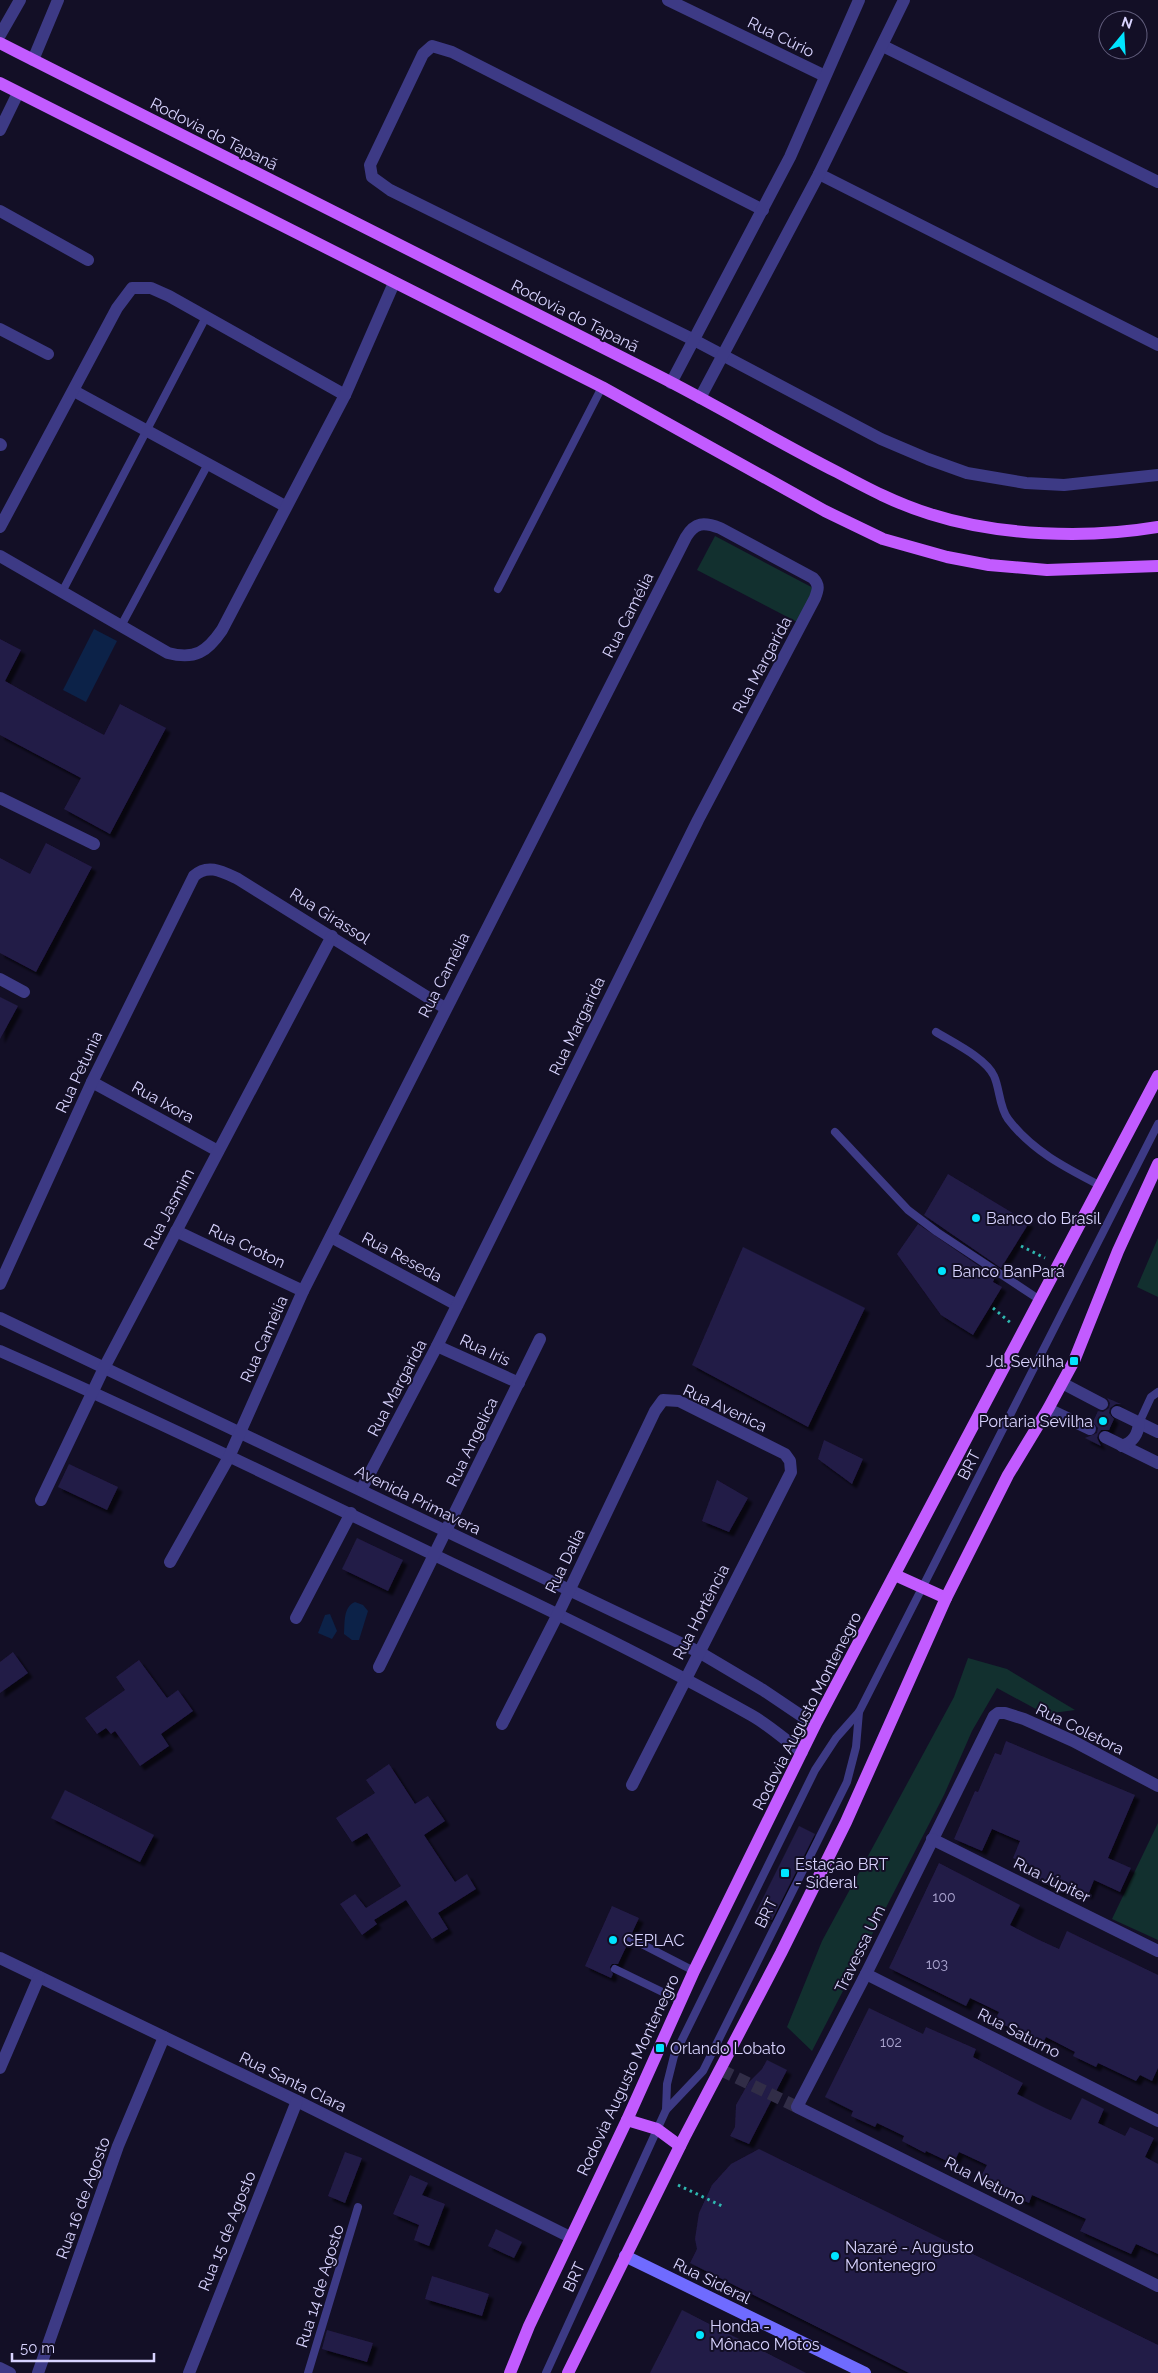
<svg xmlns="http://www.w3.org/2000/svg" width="1158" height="2373" viewBox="0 0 1158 2373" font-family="Raleway,sans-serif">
<defs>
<filter id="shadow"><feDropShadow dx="4.5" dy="4.5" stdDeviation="1" flood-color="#0009"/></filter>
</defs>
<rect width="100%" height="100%" fill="#130f26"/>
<!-- green -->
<g fill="#12302f">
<polygon points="715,536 817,590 799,623 697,570"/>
<polygon points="1158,1238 1158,1297 1137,1287"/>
<polygon points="968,1658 1007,1669 1075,1710 1045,1714 997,1688 972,1731 944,1795 812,2051 787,2027 822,1941 954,1697"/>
<polygon points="1158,1823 1158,1940 1112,1919"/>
</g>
<!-- water -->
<g fill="#0c2248">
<polygon points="94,629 117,641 86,702 63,690"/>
<path d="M355,1602L363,1605L368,1611L359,1640H352L344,1634C345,1622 343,1607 355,1602Z"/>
<polygon points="330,1614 337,1631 332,1639 318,1633 325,1615"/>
</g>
<!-- building -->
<g fill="#241b47" filter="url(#shadow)">
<polygon points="0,639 21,650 5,681 50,706 104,735 120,704 166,728 110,834 64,809 81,778 0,735"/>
<polygon points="46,843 92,867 36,972 0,953 0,858 30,874"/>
<polygon points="0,997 18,1006 0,1039"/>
<polygon points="948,1174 1029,1223 1001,1268 924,1215"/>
<polygon points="918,1224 995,1277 993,1282 1002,1287 973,1335 941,1315 897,1254"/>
<polygon points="743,1247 865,1308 808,1427 692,1365"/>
<polygon points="1107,1398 1121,1404 1116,1404 1110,1408 1109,1413 1114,1419 1109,1430 1101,1430 1098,1434 1097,1438 1101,1446 1085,1438 1097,1433 1098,1428 1093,1422 1098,1411 1103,1412 1109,1408 1110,1403"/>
<polygon points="824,1440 863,1459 852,1484 818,1459"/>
<polygon points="69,1464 118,1487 107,1510 58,1487"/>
<polygon points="717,1480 748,1498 729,1532 702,1521"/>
<polygon points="357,1538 403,1560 388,1591 342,1569"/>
<polygon points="13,1652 28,1673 0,1693 0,1662"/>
<polygon points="139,1660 167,1698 178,1690 193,1711 161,1734 169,1746 140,1766 115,1731 111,1734 106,1728 97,1734 85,1718 125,1690 116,1677"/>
<polygon points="1006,1741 1135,1795 1108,1858 1131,1868 1120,1892 1094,1880 1088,1895 1064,1884 1061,1891 1035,1879 1039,1870 1013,1858 1020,1841 992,1829 982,1851 954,1839 975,1791 978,1792 995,1753 1001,1755"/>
<polygon points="389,1764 415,1804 428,1796 445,1821 424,1835 455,1882 467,1874 476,1889 438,1913 448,1929 432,1939 406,1900 374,1920 377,1924 362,1935 340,1904 355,1894 366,1908 401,1886 367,1833 352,1842 336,1818 375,1793 366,1780"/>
<polygon points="65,1790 154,1835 140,1862 51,1818"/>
<polygon points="799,1826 815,1834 772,1920 756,1912"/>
<polygon points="939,1863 1020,1905 1010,1925 1037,1939 1059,1949 1067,1931 1158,1975 1158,2068 1152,2081 1140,2075 1136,2081 1098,2063 1096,2067 1073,2056 1075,2052 1046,2037 1042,2045 995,2020 999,2012 970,1998 966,2006 889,1968"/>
<polygon points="612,1906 639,1918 632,1933 625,1936 628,1943 618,1964 612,1964 610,1967 613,1974 611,1978 585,1966"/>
<polygon points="869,2008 923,2034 926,2027 976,2049 973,2057 1023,2083 1017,2094 1045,2108 1071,2120 1082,2098 1104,2109 1098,2123 1125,2136 1130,2127 1154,2138 1145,2157 1158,2164 1158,2254 1136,2244 1131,2254 1080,2231 1086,2219 1032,2195 1029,2203 979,2180 987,2165 959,2152 953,2164 926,2151 925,2153 902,2141 904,2136 877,2123 875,2127 851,2116 853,2111 825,2097"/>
<polygon points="767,2060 787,2070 749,2144 730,2136 735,2127 736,2105 749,2082 762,2069"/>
<polygon points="759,2149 1158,2345 1158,2373 909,2373 690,2263 697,2249 695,2239 699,2213 712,2185 731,2164"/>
<polygon points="345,2152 362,2158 345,2203 328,2196"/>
<polygon points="410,2175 428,2183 422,2195 445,2204 429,2246 414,2240 419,2225 393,2214"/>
<polygon points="496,2229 522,2242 514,2258 488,2246"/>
<polygon points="432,2276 489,2294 482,2316 425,2299"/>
<polygon points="682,2310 806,2373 650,2373"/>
<polygon points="327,2330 373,2343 367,2362 322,2349"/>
</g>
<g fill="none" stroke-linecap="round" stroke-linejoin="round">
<!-- street-tunnel -->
<polyline stroke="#312d47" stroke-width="12" stroke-dasharray="12 6" stroke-linecap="butt" points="721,2070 797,2107"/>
<!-- path -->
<g stroke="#2fb8b0" stroke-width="3" stroke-dasharray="2.5 4" stroke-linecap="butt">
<polyline points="1021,1246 1045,1258"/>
<polyline points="993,1308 1012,1324"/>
<polyline points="678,2185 722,2206"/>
</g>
<!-- lane -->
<g stroke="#3d3a85" stroke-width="8">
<polyline points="498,589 602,387"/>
<polyline points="62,592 206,317"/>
<polyline points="121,626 208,464"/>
<path d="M936,1032C952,1042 986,1058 994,1076C1000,1089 999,1107 1008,1119C1032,1151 1066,1168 1101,1186"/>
<polyline points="835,1132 908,1210 937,1232 1040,1300"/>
<polyline points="1139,1423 1151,1397 1158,1392"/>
<polyline points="630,1938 694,1971"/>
<polyline points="615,1969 681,2001"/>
<polyline points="666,2110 703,2071 847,1782 856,1747 859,1712"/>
<polyline points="308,2373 358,2207"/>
<polyline points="546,2373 666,2110 667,2084 674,2056 815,1770 836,1738 859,1712 1158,1124"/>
</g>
<!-- street -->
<g stroke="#3d3a85" stroke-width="12">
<polyline points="668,0 825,76"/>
<polyline points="0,35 20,0"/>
<polyline points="883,46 1158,182"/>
<polyline points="33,60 58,0"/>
<polyline points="0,130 18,93"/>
<polyline points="819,174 1158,345"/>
<polyline points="763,210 452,52 432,46 423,54 370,165 372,177 390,190 694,340 881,439 928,459 967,473 1026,483 1064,485 1158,475"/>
<polyline points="0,211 88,260"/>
<polyline points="0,329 48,354"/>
<polyline points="671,383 790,157 859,0"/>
<polyline points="74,391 285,506"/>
<polyline points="700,398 819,174 904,0"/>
<polyline points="0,444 1,445"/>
<polyline points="0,527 117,308 132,288 151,288 169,296 345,395"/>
<path d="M0,556L168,653C195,660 207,652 222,630L345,395L394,283"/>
<polyline points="0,798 94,844"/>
<polyline points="0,979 24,992"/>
<polyline points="92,1082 218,1151"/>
<polyline points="176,1231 303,1291"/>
<polyline points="331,1237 457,1305"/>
<path d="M0,1284L92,1082L194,876C208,863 223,872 238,879L445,1008"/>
<polyline points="0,1318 699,1652 763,1690 815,1725"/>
<polyline points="437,1346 519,1383"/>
<path d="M0,1351C154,1419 306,1493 457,1566C556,1613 655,1661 751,1715C769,1725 785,1740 802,1752"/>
<polyline points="1062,1383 1102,1404"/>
<polyline points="1048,1409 1090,1429"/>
<polyline points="1117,1412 1158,1432"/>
<polyline points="1105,1437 1158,1463"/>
<path d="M1122,1446C1133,1442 1138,1435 1139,1423"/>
<polyline points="41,1500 104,1368 332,936"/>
<path d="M170,1562L229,1457L303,1291L686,537C695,522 704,522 720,528L813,578C820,585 818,590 815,598L698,820L437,1346L361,1490"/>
<polyline points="296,1618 351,1513"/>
<polyline points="379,1667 540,1339"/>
<polyline points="502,1724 558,1614 655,1411 663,1400 679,1401 785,1454 790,1461 791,1472 632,1785"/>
<polyline points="1158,1786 1073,1741 1024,1719 1005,1713 998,1713 994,1716 866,1974 797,2107 1158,2286"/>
<polyline points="932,1839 1158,1951"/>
<polyline points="0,1958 297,2101 570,2237"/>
<polyline points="866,1974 1158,2121"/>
<polyline points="0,2068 39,1977"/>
<polyline points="0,2368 10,2373"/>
<polyline points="38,2373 118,2146 164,2037"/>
<polyline points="189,2373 297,2101"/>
</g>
<!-- secondary -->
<polyline stroke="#6f6bff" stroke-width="12" points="625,2256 865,2373"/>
<!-- primary -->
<g stroke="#c25bff" stroke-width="12">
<path d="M0,43C218,155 437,265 657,375C718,406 776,441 837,472C867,488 897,504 930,514C999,536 1087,539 1158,527"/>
<polyline points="0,83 602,387 825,511 883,539 947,557 989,565 1047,570 1158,566"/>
<polyline points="895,1575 946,1598"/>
<polyline points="627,2120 657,2129 680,2146"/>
<polyline points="510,2373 529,2326 627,2120 694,1971 815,1725 1158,1076"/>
<polyline points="568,2373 684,2138 781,1953 846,1822 946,1598 1008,1475 1048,1409 1074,1361 1118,1251 1158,1164"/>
</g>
</g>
<!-- markers -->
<g fill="#00e5ff" stroke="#130f26" stroke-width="2">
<circle cx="976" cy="1218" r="5"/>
<circle cx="942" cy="1271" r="5"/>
<rect x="1069" y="1356" width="10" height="10" rx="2.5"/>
<circle cx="1103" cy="1421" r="5"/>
<rect x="780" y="1868" width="10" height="10" rx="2.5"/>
<circle cx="613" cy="1940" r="5"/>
<rect x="655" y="2043" width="10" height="10" rx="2.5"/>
<circle cx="835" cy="2256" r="5"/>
<circle cx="700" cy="2335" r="5"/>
</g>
<g text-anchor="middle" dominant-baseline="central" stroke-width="4" stroke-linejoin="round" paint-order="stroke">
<!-- number labels -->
<g font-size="14" fill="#aca6d1">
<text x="944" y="1897">100</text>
<text x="937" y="1964">103</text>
<text x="891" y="2042">102</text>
</g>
<!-- street labels -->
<g font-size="16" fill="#d9d4ff" stroke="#130f26">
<text transform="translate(781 37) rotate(26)">Rua Cúrio</text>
<text transform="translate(214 134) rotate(27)">Rodovia do Tapanã</text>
<text transform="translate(575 316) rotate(27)">Rodovia do Tapanã</text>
<text transform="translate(628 615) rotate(-63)">Rua Camélia</text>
<text transform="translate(762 665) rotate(-62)">Rua Margarida</text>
<text transform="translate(330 916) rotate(32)">Rua Girassol</text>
<text transform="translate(444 975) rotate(-63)">Rua Camélia</text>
<text transform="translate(577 1026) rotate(-64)">Rua Margarida</text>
<text transform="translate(79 1072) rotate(-65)">Rua Petunia</text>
<text transform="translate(163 1102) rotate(29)">Rua Ixora</text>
<text transform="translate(169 1209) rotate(-62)">Rua Jasmim</text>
<text transform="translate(247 1246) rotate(25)">Rua Croton</text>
<text transform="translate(402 1257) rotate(28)">Rua Reseda</text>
<text transform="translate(264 1339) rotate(-66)">Rua Camélia</text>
<text transform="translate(485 1350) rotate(25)">Rua Iris</text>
<text transform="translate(397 1388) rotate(-62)">Rua Margarida</text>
<text transform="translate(725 1408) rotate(25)">Rua Avenica</text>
<text transform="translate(472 1442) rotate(-64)">Rua Angelica</text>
<text transform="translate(969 1465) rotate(-63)">BRT</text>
<text transform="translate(418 1500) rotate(26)">Avenida Primavera</text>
<text transform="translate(565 1561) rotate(-64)">Rua Dalia</text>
<text transform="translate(701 1612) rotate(-63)">Rua Hortência</text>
<text transform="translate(807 1711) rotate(-63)">Rodovia Augusto Montenegro</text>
<text transform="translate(1080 1729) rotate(26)">Rua Coletora</text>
<text transform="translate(1052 1880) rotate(26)">Rua Júpiter</text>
<text transform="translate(766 1913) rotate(-64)">BRT</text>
<text transform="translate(860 1949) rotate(-64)">Travessa Um</text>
<text transform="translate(1019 2033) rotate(27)">Rua Saturno</text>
<text transform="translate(628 2075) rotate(-65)">Rodovia Augusto Montenegro</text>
<text transform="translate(293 2082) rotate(26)">Rua Santa Clara</text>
<text transform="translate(985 2181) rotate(27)">Rua Netuno</text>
<text transform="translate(83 2198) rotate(-70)">Rua 16 de Agosto</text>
<text transform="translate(227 2231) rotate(-68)">Rua 15 de Agosto</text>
<text transform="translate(574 2277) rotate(-65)">BRT</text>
<text transform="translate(712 2281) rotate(26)">Rua Sideral</text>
<text transform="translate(320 2286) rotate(-73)">Rua 14 de Agosto</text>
</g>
<!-- poi labels -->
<g font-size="16" fill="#d9d4ff" stroke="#130f26" text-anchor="start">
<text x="986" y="1218">Banco do Brasil</text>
<text x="952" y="1271">Banco BanPará</text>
<text x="1064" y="1361" text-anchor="end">Jd. Sevilha</text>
<text x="1093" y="1421" text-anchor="end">Portaria Sevilha</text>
<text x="795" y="1864">Estação BRT<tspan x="795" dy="18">- Sideral</tspan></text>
<text x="623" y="1940">CEPLAC</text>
<text x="670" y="2048">Orlando Lobato</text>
<text x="845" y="2247">Nazaré - Augusto<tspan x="845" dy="18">Montenegro</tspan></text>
<text x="710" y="2326">Honda -<tspan x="710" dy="18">Mônaco Motos</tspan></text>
</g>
</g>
<!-- north arrow -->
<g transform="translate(1123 35) rotate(18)"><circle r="24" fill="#130f26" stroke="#625e7d"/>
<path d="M0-4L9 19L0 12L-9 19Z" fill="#00e5ff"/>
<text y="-8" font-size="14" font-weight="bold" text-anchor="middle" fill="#d9d4ff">N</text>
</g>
<!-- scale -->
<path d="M12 2353v8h142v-8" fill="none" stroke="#d9d4ff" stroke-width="2.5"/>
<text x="20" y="2353" font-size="15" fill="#d9d4ff" stroke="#130f26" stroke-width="4" paint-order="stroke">50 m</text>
</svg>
